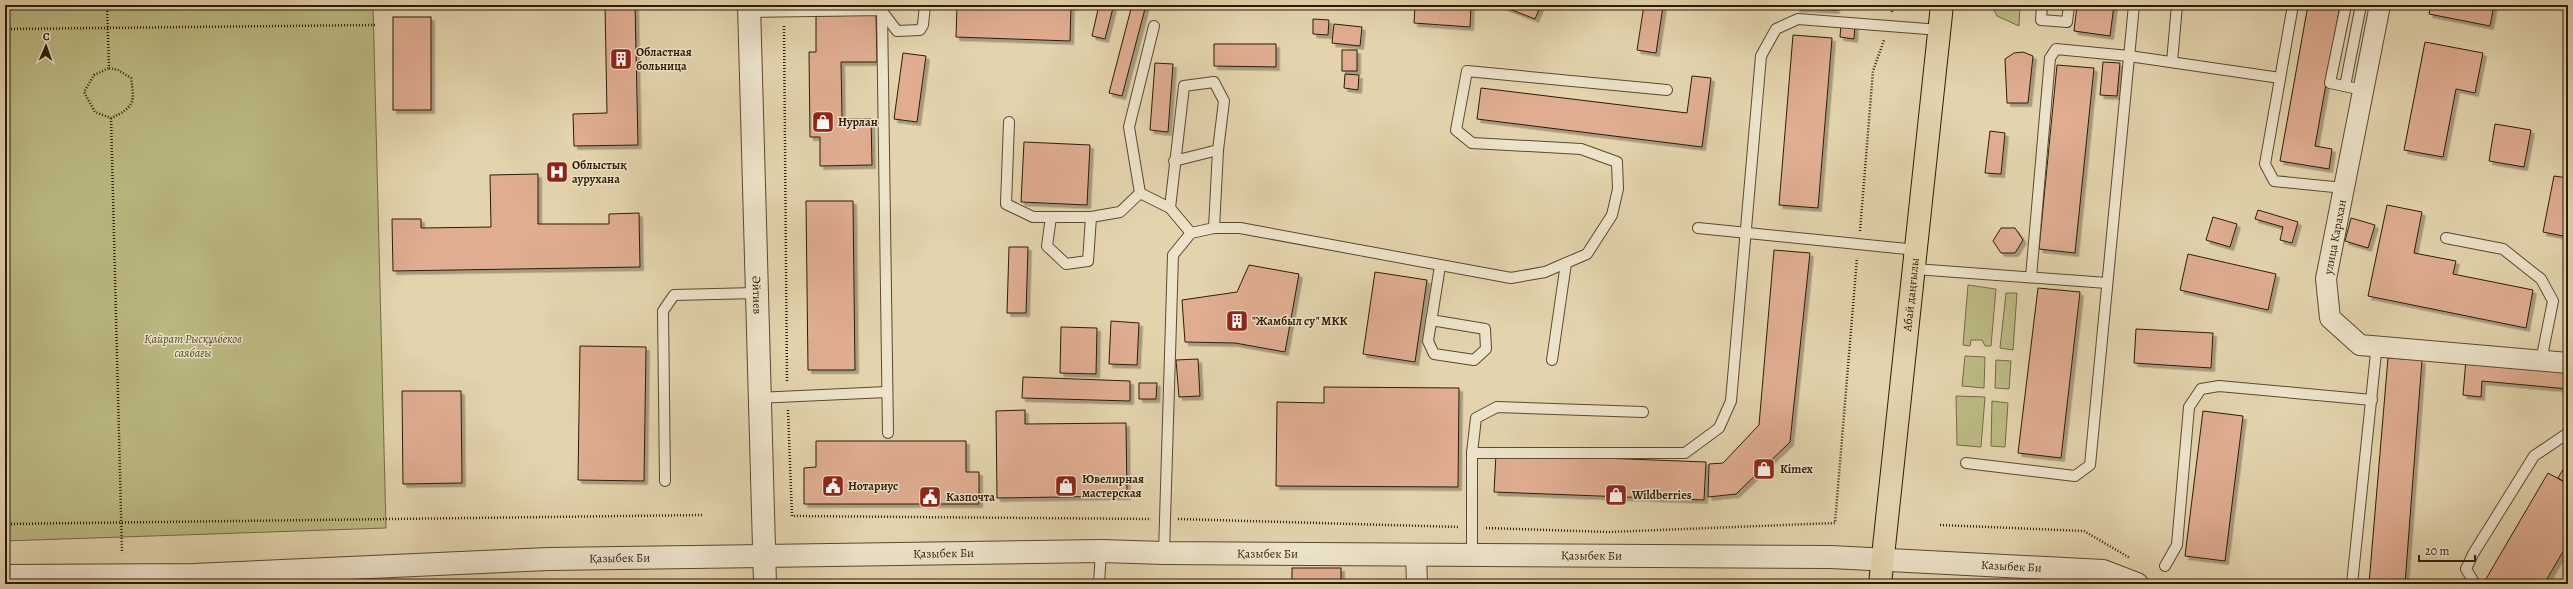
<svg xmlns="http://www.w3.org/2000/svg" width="2573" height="589" viewBox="0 0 2573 589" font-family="Alegreya,serif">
<defs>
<filter id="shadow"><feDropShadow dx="3.5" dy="3.5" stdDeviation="0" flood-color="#0004"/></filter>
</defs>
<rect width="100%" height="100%" fill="#e3d4ad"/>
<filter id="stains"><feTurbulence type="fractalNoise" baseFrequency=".005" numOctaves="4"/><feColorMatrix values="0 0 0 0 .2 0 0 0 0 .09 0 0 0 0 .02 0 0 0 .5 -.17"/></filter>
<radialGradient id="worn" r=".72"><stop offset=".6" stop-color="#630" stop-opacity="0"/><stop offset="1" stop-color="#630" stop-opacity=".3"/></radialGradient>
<!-- green -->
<g fill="#bcba84" stroke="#746a45">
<polygon points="5,5 373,5 386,528 5,541"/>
<polygon points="2020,5 2019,26 1997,16 1992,6"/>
<polygon points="1968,285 1996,289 1991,346 1985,346 1982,340 1971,340 1970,346 1963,345"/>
<polygon points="2006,293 2017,293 2013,350 2000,348"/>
<polygon points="1965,356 1985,357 1984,388 1962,386"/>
<polygon points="1996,360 2011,361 2009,389 1995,388"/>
<polygon points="1956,396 1985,397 1981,447 1957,445"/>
<polygon points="1992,401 2008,403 2005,447 1991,446"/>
<polygon points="1978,580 2073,581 2072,584 1978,584"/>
</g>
<!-- building -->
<g fill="#e0ad91" stroke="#2d1b06" filter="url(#shadow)">
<polygon points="605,5 635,5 638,145 574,146 573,114 607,113"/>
<polygon points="957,5 1071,5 1070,41 956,37"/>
<polygon points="1099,5 1113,8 1105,39 1092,36"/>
<polygon points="1132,5 1146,5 1122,96 1109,93"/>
<polygon points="1415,5 1471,5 1470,27 1414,23"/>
<polygon points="1499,5 1541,5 1535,19"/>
<polygon points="1644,5 1663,6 1656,53 1637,50"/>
<polygon points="1796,5 1836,5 1836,10 1796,8"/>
<polygon points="2077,5 2114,5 2110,36 2074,31"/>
<polygon points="2308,5 2340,5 2315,146 2332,149 2329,169 2280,161"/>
<polygon points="2431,5 2494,5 2490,26 2429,14"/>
<polygon points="876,15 877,62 841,62 842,119 871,119 872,165 820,166 820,137 810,137 809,52 816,52 816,16"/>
<rect x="393" y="17" width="38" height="93"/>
<polygon points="1313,19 1329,20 1328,35 1313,34"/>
<polygon points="1841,23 1855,24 1854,39 1840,37"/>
<polygon points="1334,24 1362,27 1360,46 1332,43"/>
<polygon points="1793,35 1832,38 1818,208 1779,205"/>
<polygon points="2425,42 2483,53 2475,93 2456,89 2443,157 2404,150"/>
<polygon points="1214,44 1276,44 1276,67 1214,66"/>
<rect x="1342" y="50" width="15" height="21"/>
<polygon points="2023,52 2033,56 2028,103 2007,103 2005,59 2014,53"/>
<polygon points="903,53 926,56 917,122 894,119"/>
<polygon points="2103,62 2120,63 2117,96 2100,95"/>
<polygon points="1155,63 1173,64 1168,132 1150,130"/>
<polygon points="2057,65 2094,68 2075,253 2039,249"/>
<polygon points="1345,74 1359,75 1358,90 1344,88"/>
<polygon points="1692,76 1711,78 1702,147 1477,119 1481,88 1687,113"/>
<polygon points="2495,124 2531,130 2524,167 2489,161"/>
<polygon points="1990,131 2005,133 2001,174 1985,173"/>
<polygon points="1024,142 1090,145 1087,205 1021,202"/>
<polygon points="538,174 538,224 609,224 609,214 639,213 640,267 393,271 392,219 421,219 421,228 491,227 490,175"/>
<polygon points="2554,176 2568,178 2568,237 2543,232"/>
<polygon points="806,201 853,201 855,370 808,370"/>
<polygon points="2387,205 2422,212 2414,253 2456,261 2453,274 2533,290 2526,328 2368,296"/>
<polygon points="2258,210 2298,222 2292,243 2280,240 2283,227 2255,219"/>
<polygon points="2213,217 2237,224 2230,247 2206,240"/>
<polygon points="2351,218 2375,225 2368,248 2345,241"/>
<polygon points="2001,228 2015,228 2023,240 2015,253 2001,253 1993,241"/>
<polygon points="1009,247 1028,247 1026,313 1007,313"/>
<polygon points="1774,250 1810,253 1790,442 1736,494 1708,497 1709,464 1723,463 1759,425"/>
<polygon points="2188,254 2276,274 2268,310 2180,290"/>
<polygon points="1249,265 1299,274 1285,352 1235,343 1185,342 1182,300 1237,292"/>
<polygon points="1375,272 1427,280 1415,362 1363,354"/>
<polygon points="2038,288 2080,292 2061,458 2018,453"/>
<polygon points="1111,321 1139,323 1137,365 1109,364"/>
<polygon points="1061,327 1097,328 1096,374 1060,373"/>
<polygon points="2136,329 2213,333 2211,368 2134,363"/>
<polygon points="580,346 646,347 644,481 578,480"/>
<polygon points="2388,358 2422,360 2405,584 2369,584"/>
<polygon points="1198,359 1200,396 1179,397 1176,360"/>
<polygon points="2466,359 2568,369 2568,389 2482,381 2481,397 2463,395"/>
<polygon points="1023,377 1130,381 1130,401 1022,398"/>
<polygon points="1139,383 1157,383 1156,399 1139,399"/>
<polygon points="1324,387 1459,388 1458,487 1276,486 1277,402 1324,403"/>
<polygon points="402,391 461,391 462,483 403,484"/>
<polygon points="1025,410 1025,424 1126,423 1127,496 997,498 996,411"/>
<polygon points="2203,411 2243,416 2225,561 2185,556"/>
<polygon points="816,441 966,441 966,472 979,472 979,504 804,504 804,468 816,467"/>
<polygon points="1496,454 1706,462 1704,500 1494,492"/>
<polygon points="2568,461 2568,484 2558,478"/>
<polygon points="2548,473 2568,484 2568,543 2544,584 2483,584"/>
<rect x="1292" y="568" width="49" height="16"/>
</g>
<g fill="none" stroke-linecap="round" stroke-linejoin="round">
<!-- service casing -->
<g stroke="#5a4930" stroke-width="12">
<g id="service">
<polyline points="2042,5 2041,20 2067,22 2069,5"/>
<polyline points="2293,5 2265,164 2274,181 2344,188"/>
<polyline points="2346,5 2330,83 2363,90"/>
<polyline points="881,10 897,31 920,30 923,25 925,5"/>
<polyline points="749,12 882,10 888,433"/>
<polyline points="2172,62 2177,5"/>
<polyline points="2345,86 2361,5"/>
<polyline points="1009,122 1006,204 1033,217 1091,217 1120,212 1140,193 1129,127 1154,26"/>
<polyline points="1174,161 1218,150"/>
<polyline points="1140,193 1170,208 1191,233"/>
<polyline points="1170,208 1184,86 1214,82 1224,101 1218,150 1214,228"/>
<polyline points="1051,217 1047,246 1066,264 1088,261 1091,217"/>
<polyline points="1698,228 1917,250"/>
<polyline points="2446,238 2503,249 2541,279 2553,301 2541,361"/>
<polyline points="1915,269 2107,283"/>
<polyline points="2031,277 2050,58 2056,49 2129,56 2280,78"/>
<polyline points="1431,320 1485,329 1486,349 1474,360 1434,354 1428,341 1440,266"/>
<polyline points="1552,360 1566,263"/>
<polyline points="759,398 887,392"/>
<polyline points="1472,453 1685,453 1719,428 1731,401 1761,56 1776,29 1798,19 1940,30"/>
<polyline points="1966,463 2075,476 2090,465 2134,5"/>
<polyline points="665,481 663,311 674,295 756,293"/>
<polyline points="1164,553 1173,255 1191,233 1214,228 1240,228 1511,278 1545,272 1587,254 1612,215 1618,189 1617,162 1581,149 1472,143 1456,130 1467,71 1667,90"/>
<polyline points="1472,555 1472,453 1476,418 1497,407 1643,412"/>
<polyline points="2165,566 2177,545 2189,407 2201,389 2219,386 2372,400"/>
<polyline points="1099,584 1101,551"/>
<polyline points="2352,584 2377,343"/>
<polyline points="2475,584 2466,569 2473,554 2534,456 2568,433"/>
</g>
</g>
<!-- minor casing -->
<g stroke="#5a4930" stroke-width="22">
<g id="minor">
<polyline points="2380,5 2326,279 2330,318 2360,345 2568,363"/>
<polyline points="1416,554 1417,584"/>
</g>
</g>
<!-- tertiary casing -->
<g stroke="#5a4930" stroke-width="24">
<g id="tertiary">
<path id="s1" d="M749,5L765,584"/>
<path id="s2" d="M5,576L194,575L549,559L1101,551L1164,553L1831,557L2103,571L2137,584"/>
</g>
</g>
<!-- primary casing -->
<g stroke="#2d1b06" stroke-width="24">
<g id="primary">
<path id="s3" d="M1880,584L1942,5"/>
</g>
</g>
<!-- path -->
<g stroke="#2d1b06" stroke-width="2.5" stroke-dasharray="1 2" stroke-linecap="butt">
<polyline points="107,5 109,68"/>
<polyline points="1892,12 1893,5"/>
<polyline points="784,26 787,383"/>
<polyline points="5,29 375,25"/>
<path d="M109,68L118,70L131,78C135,102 134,108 111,118L95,112L84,92L94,75Z"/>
<polyline points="111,118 122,553"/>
<polyline points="1860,231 1873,71 1884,40"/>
<polyline points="788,410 792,516 1151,519"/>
<polyline points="1178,519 1459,527"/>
<polyline points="5,524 702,515"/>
<polyline points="1940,525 2084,531 2130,558"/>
<polyline points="1486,528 1609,532 1835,523 1857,258"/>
<polyline points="2167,580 2174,584"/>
</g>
<!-- service -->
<use href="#service" stroke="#ede3ca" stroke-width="10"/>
<!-- minor -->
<use href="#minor" stroke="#ede3ca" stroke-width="20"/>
<!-- tertiary -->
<use href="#tertiary" stroke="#ede3ca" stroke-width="22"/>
<!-- primary -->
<use href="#primary" stroke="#e3d4ad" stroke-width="22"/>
</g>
<!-- icons -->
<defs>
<g id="building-square" transform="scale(1.15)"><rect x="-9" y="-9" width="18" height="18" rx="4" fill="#8f2418" stroke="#ede3ca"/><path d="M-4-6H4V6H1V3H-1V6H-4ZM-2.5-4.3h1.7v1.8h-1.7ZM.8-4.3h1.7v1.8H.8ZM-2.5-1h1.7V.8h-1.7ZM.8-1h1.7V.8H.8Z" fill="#fff"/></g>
<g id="shop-square" transform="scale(1.15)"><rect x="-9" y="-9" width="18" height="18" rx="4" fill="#8f2418" stroke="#ede3ca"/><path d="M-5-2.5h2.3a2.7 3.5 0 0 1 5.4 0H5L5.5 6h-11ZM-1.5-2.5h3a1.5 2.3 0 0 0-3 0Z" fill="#fff"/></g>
<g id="hospital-square" transform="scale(1.15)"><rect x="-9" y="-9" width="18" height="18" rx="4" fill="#8f2418" stroke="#ede3ca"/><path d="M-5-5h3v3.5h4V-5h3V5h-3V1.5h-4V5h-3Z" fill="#fff"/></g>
<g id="civic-square" transform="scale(1.15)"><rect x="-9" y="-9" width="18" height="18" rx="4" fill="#8f2418" stroke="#ede3ca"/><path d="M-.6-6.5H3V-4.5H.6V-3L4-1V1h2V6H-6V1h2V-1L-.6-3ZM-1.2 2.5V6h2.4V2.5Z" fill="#fff"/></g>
</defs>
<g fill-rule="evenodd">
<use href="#building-square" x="621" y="59"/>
<use href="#shop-square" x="823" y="122"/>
<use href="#hospital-square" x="557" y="172"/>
<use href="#building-square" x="1237" y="321"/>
<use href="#shop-square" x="1764" y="469"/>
<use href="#civic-square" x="833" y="486"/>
<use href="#shop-square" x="1066" y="486"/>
<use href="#shop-square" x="1616" y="495"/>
<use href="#civic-square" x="930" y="497"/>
</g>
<g text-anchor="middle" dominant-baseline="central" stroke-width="3" stroke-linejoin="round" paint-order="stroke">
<!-- poi labels -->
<g font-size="12" font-weight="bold" fill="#2d1b06" stroke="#ede3ca" text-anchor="start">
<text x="636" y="52">Областная<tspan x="636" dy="14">больница</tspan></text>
<text x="838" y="122">Нурлан</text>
<text x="572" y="165">Облыстық<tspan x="572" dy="14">аурухана</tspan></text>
<text x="1252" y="321">"Жамбыл су" МКК</text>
<text x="1780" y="469">Kimex</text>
<text x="1082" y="479">Ювелирная<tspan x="1082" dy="14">мастерская</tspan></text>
<text x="848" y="486">Нотариус</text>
<text x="1632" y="495">Wildberries</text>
<text x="946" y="497">Казпочта</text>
</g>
<!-- street labels -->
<g font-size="12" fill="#2d1b06" stroke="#ede3ca">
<text transform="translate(2335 237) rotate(-79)">улица Карахан</text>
<text stroke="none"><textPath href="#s1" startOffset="290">Әйтиев</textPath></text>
<text stroke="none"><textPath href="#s3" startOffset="291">Абай даңғылы</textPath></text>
<text stroke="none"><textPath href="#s2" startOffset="939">Қазыбек Би</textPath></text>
<text stroke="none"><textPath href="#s2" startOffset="1263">Қазыбек Би</textPath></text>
<text stroke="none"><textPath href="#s2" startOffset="1587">Қазыбек Би</textPath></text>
<text stroke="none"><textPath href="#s2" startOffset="615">Қазыбек Би</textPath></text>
<text stroke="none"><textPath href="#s2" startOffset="2007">Казыбек Би</textPath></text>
</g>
<!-- park labels -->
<g font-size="12" font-style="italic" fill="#584b2c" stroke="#ede3ca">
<text x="193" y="339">Қайрат Рысқұлбеков<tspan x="193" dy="14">саябағы</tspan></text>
</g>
</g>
<!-- margin -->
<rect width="2573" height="589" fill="none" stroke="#e3d4ad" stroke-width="20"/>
<rect x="6" y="6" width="2561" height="577" fill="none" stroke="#2d1b06" stroke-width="2"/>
<rect x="10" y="10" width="2553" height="569" fill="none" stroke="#2d1b06"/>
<!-- north arrow -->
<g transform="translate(46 46) rotate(2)" stroke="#ede3ca" stroke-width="3" paint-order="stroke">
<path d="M0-3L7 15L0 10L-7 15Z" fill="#2d1b06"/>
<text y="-6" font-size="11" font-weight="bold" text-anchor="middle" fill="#2d1b06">С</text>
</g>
<!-- scale -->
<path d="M2419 555v6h56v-6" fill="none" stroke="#2d1b06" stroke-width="2"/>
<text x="2425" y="555" font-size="12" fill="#2d1b06" stroke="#ede3ca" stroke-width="3" paint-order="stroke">20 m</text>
<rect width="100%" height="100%" filter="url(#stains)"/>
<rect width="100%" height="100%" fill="url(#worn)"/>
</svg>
